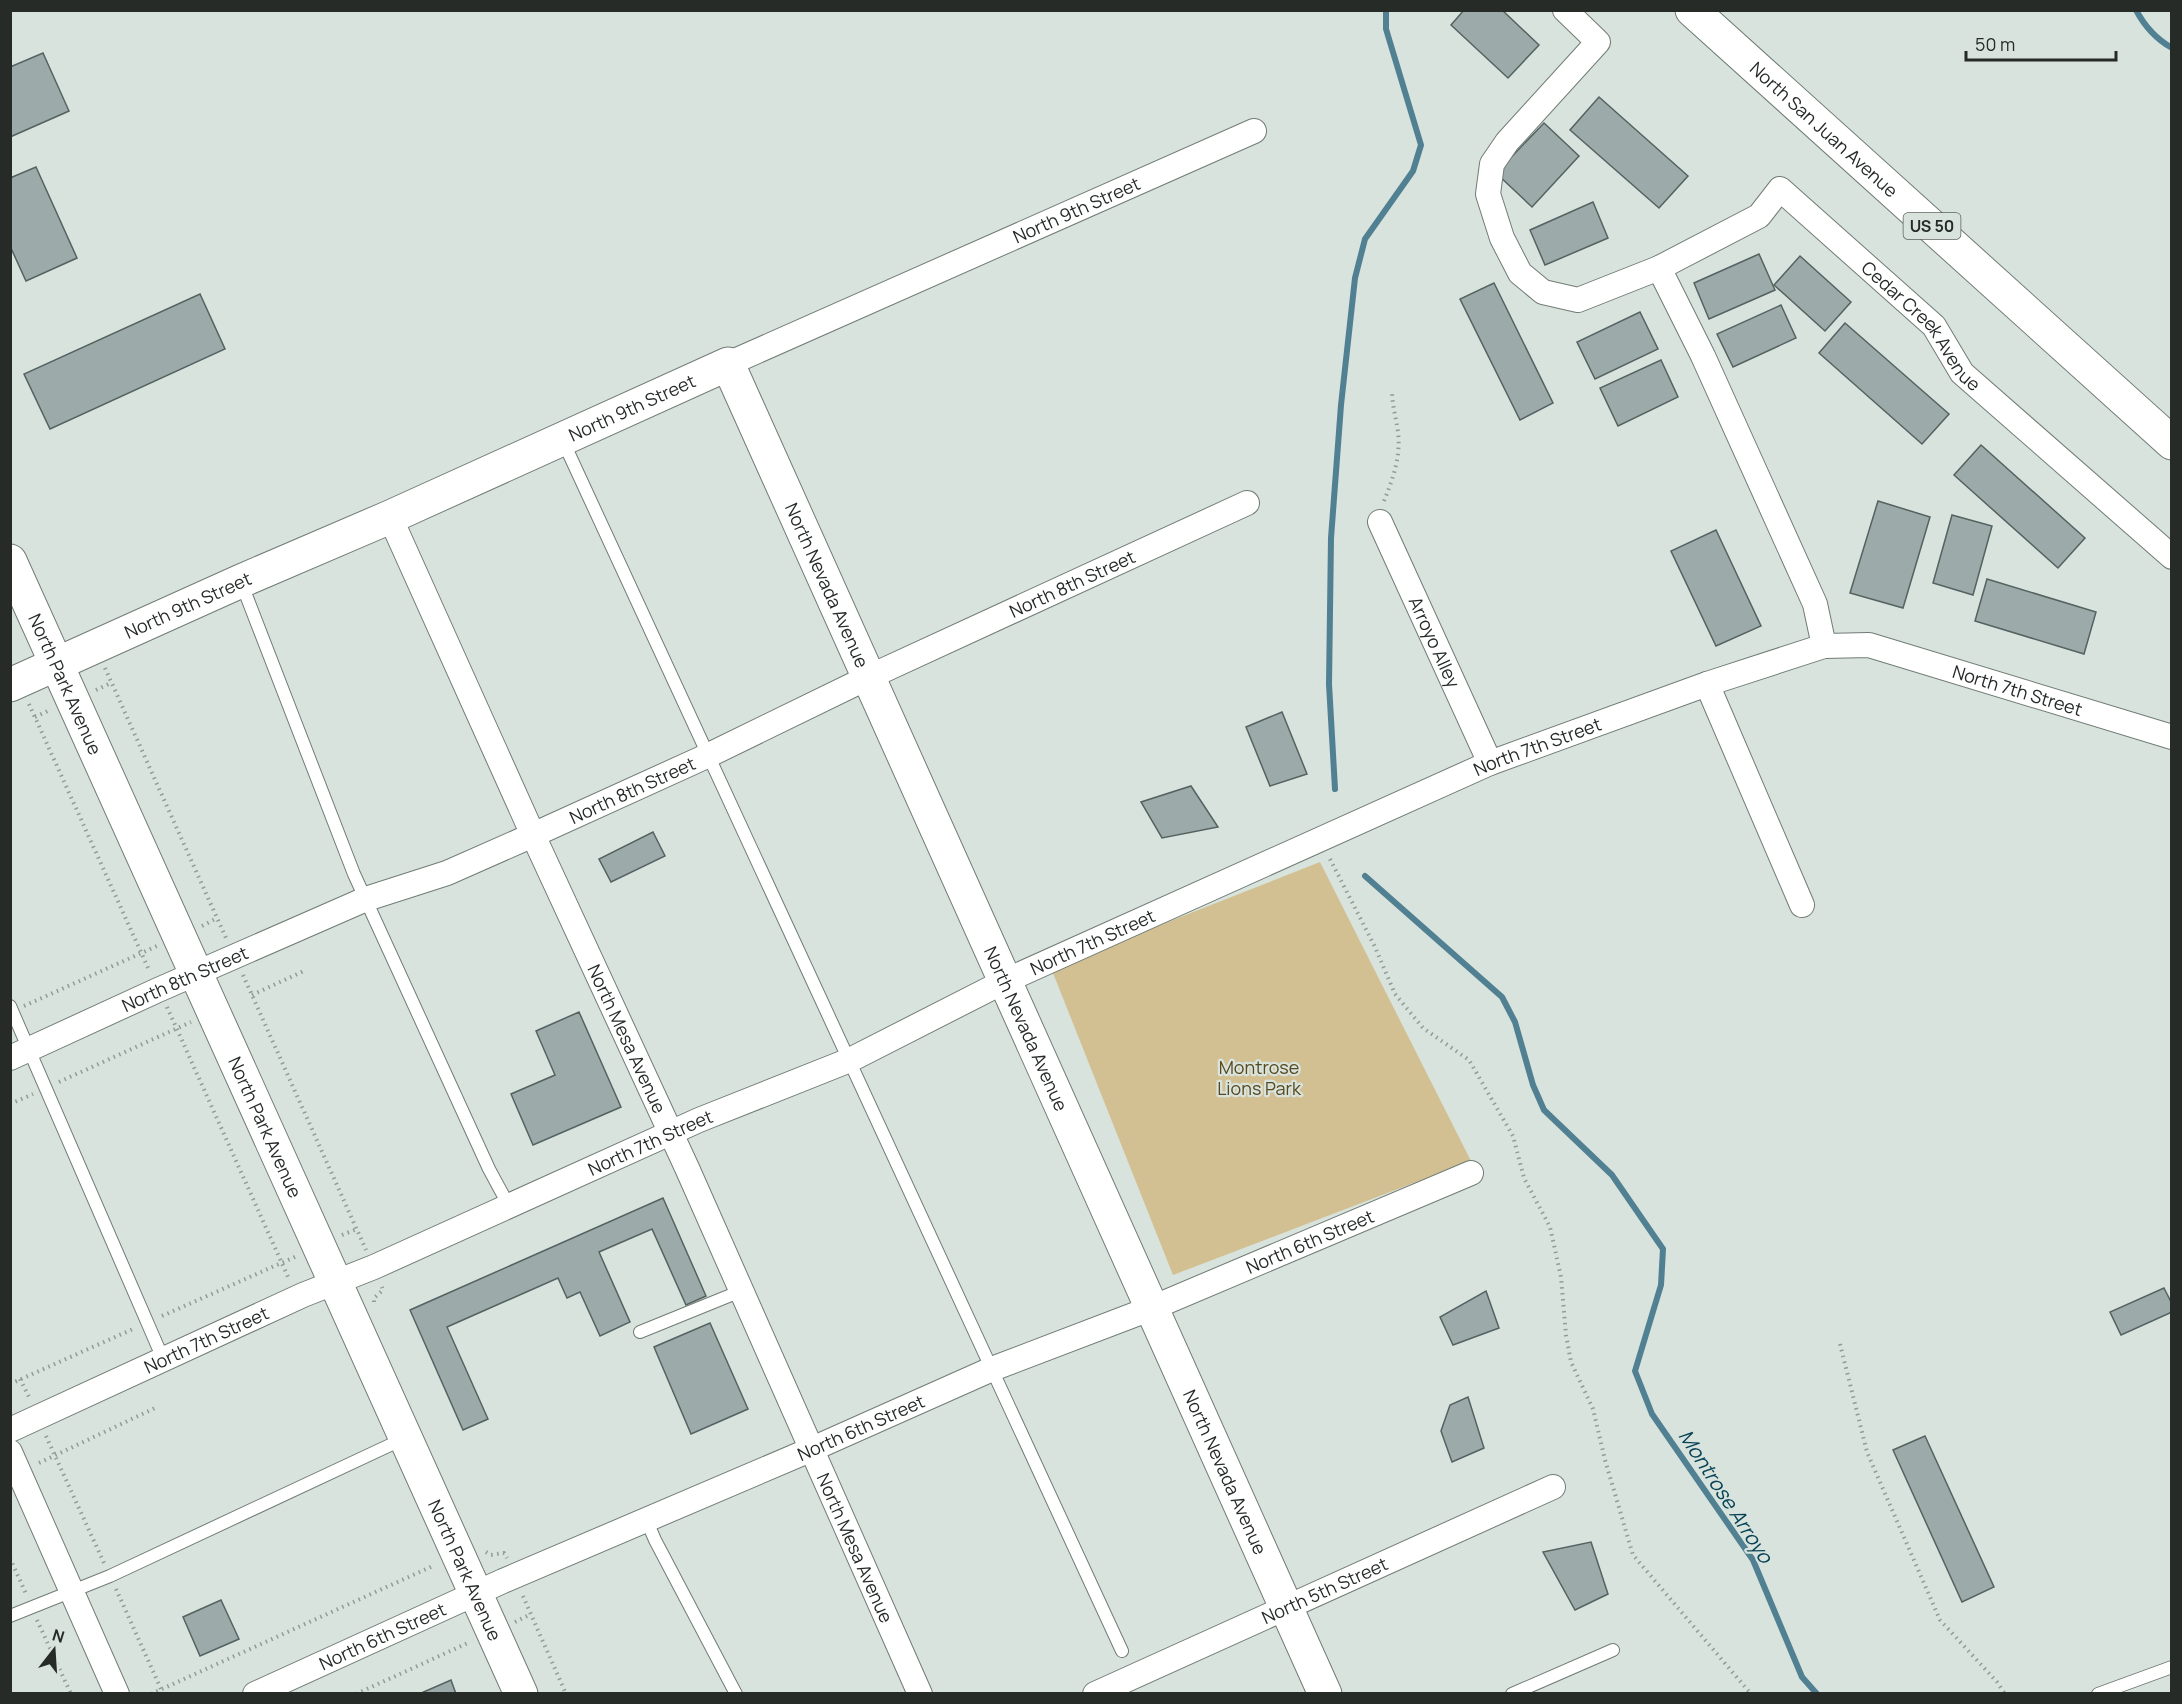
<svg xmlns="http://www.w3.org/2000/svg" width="2182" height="1704" viewBox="0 0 2182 1704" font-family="Manrope,sans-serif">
<rect width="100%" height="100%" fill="#d7e3dc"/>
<!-- green -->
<polygon fill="#d3c092" points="1320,862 1471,1161 1173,1275 1051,968"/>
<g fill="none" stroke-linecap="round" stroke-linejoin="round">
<!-- stream -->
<g stroke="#518092" stroke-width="6">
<path d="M2136,10C2145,27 2156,39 2172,48"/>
<polyline points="1335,789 1329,684 1331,538 1341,405 1355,278 1365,239 1413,171 1421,145 1386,29 1386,10"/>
<polyline points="1365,876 1502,997 1515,1022 1533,1085 1544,1110 1612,1175 1663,1249 1661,1285 1635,1371 1652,1414 1753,1560 1802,1677 1817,1694"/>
</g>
</g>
<!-- building -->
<g fill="#9caaa9" stroke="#546261" stroke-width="1.5">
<polygon points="1464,10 1502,10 1539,45 1508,78 1451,25"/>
<polygon points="43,53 69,111 10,137 10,67"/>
<polygon points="1599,97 1688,176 1659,208 1570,130"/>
<polygon points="1544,123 1579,156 1532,207 1496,173"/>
<polygon points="36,167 77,258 26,281 10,246 10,178"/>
<polygon points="1593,202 1608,238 1545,265 1530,230"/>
<polygon points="1759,254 1775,290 1709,319 1694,283"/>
<polygon points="1800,256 1851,302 1825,331 1774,285"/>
<polygon points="1494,283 1553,403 1520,420 1460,299"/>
<polygon points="200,294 225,349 50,429 24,374"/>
<polygon points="1781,305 1796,338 1733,367 1717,334"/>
<polygon points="1640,312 1658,349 1595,379 1577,342"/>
<polygon points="1845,323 1949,414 1922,444 1819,353"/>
<polygon points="1661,360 1678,397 1618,426 1600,388"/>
<polygon points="1981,445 2085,538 2058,568 1954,475"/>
<polygon points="1878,501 1930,517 1903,608 1850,593"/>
<polygon points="1952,515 1992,526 1973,595 1933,583"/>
<polygon points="1716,530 1761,626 1716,646 1671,551"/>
<polygon points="1987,579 2096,612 2084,654 1975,621"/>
<polygon points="1282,712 1307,774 1270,786 1246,727"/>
<polygon points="1191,786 1218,827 1162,838 1141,802"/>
<polygon points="653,832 665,856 611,882 599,859"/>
<polygon points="579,1012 621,1107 533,1145 511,1094 555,1075 536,1031"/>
<polygon points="663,1198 706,1296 686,1305 652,1229 599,1252 630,1322 600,1336 580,1292 567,1298 558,1278 447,1327 488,1419 463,1430 410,1310"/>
<polygon points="2164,1288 2172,1304 2172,1312 2121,1335 2110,1312"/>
<polygon points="1486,1291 1499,1328 1453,1345 1440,1317"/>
<polygon points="710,1323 748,1409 691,1434 654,1347"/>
<polygon points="1468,1397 1484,1448 1452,1462 1441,1431 1450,1405"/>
<polygon points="1925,1436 1994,1587 1962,1602 1893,1450"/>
<polygon points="1591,1542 1608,1594 1575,1610 1543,1552"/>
<polygon points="221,1600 239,1639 200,1656 183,1617"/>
<polygon points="451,1680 456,1694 419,1694"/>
</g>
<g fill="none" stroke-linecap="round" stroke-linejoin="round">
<!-- lane casing -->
<g stroke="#717c75" stroke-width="14">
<g id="lane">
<polyline points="563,441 1122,1651"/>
<polyline points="241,582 354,874 489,1169 509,1206"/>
<polyline points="10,1006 164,1361"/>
<polyline points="640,1332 741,1291"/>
<polyline points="646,1519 655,1540 736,1694"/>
<polyline points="10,1616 110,1576 403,1439"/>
<polyline points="1512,1694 1613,1650"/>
<polyline points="2098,1694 2172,1667"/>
</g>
</g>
<!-- street casing -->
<g stroke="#717c75" stroke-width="26">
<g id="street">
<polyline points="1565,10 1598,42 1507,142 1492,164 1488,194 1502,238 1520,273 1543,292 1578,300 1659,268"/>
<path id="s1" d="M728,364L1254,131"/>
<path id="s2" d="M390,517L533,835L687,1168L920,1694"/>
<path id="s3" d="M1380,522L1490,763"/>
<path id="s4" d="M1824,646L1815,604L1703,356L1659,268L1759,216L1780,189L1934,326L1962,373L2172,557"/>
<polyline points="1707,684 1802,905"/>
<path id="s5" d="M10,1058L158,990L366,899L447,873L533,835L709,755L869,677L1247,503"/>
<path id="s6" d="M10,1430L303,1295L374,1267L699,1120L850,1060L1005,981L1490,763L1707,684L1824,646L1869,645L2172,737"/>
<polyline points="10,1452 117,1694"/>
<path id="s7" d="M255,1694L503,1581L810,1450L992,1369L1152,1308L1471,1173"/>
<path id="s8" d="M1095,1694L1553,1487"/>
</g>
</g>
<!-- secondary casing -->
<g stroke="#717c75" stroke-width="35">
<g id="secondary">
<path id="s9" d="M10,561L521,1694"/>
<path id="s10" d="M10,685L241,581L390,517L728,364L1325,1694"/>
</g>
</g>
<!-- highway casing -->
<g stroke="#717c75" stroke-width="35">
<g id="highway">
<path id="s11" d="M1692,10L2172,443"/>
</g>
</g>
<!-- path -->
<g stroke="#929c96" stroke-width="4" stroke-dasharray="1.5 4.5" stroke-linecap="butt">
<path d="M1384,501C1393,479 1401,456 1398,432C1396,417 1392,405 1392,390"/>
<polyline points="105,668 226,938"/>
<polyline points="96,690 111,683"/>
<polyline points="29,704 149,970"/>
<polyline points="35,717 50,710"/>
<polyline points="1330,859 1375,947 1395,994 1423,1028 1469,1060 1513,1136 1524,1178 1550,1227 1561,1277 1566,1335 1571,1362 1593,1409 1605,1460 1633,1555 1751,1694"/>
<polyline points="202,926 217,918"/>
<polyline points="243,975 366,1250"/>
<polyline points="252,995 306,970"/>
<polyline points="24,1006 157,946"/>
<polyline points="167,1007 289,1279"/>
<polyline points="59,1082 191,1022"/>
<polyline points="10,1104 33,1094"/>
<polyline points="342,1235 357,1229"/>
<polyline points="374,1302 374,1298 383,1290 382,1287"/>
<polyline points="162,1316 297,1256"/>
<polyline points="1840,1344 1867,1452 1940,1620 1997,1682 2005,1694"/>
<polyline points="20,1379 30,1399"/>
<polyline points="10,1384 133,1329"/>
<polyline points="46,1436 104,1563"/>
<polyline points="39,1463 155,1408"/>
<polyline points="486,1552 491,1555 504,1553 507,1558"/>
<polyline points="10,1558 26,1594"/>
<polyline points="116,1589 161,1689"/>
<polyline points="523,1596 566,1694"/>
<polyline points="37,1620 71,1694"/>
<polyline points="515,1622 531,1614"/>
<polyline points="151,1694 435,1565"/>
<polyline points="356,1694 470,1642"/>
</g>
<!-- lane -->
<use href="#lane" stroke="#fff" stroke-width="12"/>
<!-- street -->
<use href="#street" stroke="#fff" stroke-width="24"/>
<!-- secondary -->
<use href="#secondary" stroke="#fff" stroke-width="33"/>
<!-- highway -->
<use href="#highway" stroke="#fff" stroke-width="33"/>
</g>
<g text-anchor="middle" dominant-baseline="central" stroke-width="4.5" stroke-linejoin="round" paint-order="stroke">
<!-- shield labels -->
<rect fill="#d7e3dc" stroke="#5b625e" stroke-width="1.5" x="1903.5" y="213" width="57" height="26" rx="4.5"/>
<g font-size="16" font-weight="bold" fill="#262b28">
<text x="1932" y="226">US 50</text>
</g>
<!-- street labels -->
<g font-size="18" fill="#262b28" stroke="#d7e3dc">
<text stroke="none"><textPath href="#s11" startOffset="178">North San Juan Avenue</textPath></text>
<text stroke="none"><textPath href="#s1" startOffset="381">North 9th Street</textPath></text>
<text stroke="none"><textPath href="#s4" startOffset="758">Cedar Creek Avenue</textPath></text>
<text stroke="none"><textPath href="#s10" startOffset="681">North 9th Street</textPath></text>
<text stroke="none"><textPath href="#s5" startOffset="1164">North 8th Street</textPath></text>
<text stroke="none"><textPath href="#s10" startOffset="1029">North Nevada Avenue</textPath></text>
<text stroke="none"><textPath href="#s10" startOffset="195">North 9th Street</textPath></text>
<text stroke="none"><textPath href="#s3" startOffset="132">Arroyo Alley</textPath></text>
<text stroke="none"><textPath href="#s9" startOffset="135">North Park Avenue</textPath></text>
<text stroke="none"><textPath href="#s6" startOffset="2178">North 7th Street</textPath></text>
<text stroke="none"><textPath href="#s6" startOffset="1674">North 7th Street</textPath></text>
<text stroke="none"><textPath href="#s5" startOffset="678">North 8th Street</textPath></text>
<text stroke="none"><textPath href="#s6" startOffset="1188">North 7th Street</textPath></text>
<text stroke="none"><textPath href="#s5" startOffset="192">North 8th Street</textPath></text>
<text stroke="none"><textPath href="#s10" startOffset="1515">North Nevada Avenue</textPath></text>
<text stroke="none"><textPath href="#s2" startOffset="573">North Mesa Avenue</textPath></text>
<text stroke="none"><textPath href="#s9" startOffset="621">North Park Avenue</textPath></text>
<text stroke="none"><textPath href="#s6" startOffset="702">North 7th Street</textPath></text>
<text stroke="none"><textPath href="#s7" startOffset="1148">North 6th Street</textPath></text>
<text stroke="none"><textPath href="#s6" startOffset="216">North 7th Street</textPath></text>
<text stroke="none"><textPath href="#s7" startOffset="662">North 6th Street</textPath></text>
<text stroke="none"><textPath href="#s10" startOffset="2001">North Nevada Avenue</textPath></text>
<text stroke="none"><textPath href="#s2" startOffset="1131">North Mesa Avenue</textPath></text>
<text stroke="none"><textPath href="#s9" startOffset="1107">North Park Avenue</textPath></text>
<text stroke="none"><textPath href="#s8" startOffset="252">North 5th Street</textPath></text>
<text stroke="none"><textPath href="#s7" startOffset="140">North 6th Street</textPath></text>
</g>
<!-- park labels -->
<g font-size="18" fill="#59481d" stroke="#d7e3dc">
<text x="1259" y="1067">Montrose<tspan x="1259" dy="21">Lions Park</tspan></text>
</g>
<!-- water labels -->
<g font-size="20" font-style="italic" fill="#084256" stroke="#d7e3dc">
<text transform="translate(1726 1496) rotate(57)">Montrose Arroyo</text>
</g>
</g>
<!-- border -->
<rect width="2182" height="1704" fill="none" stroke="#262b28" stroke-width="24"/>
<!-- north arrow -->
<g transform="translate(54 1650) rotate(17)" stroke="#d7e3dc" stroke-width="4.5" paint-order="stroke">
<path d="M0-4.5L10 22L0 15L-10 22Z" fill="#262b28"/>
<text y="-9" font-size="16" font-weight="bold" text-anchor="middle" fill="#262b28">N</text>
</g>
<!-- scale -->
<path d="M1966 51v9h150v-9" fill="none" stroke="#262b28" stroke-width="3"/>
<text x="1975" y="51" font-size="18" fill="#262b28" stroke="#d7e3dc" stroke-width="4.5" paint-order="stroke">50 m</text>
</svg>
